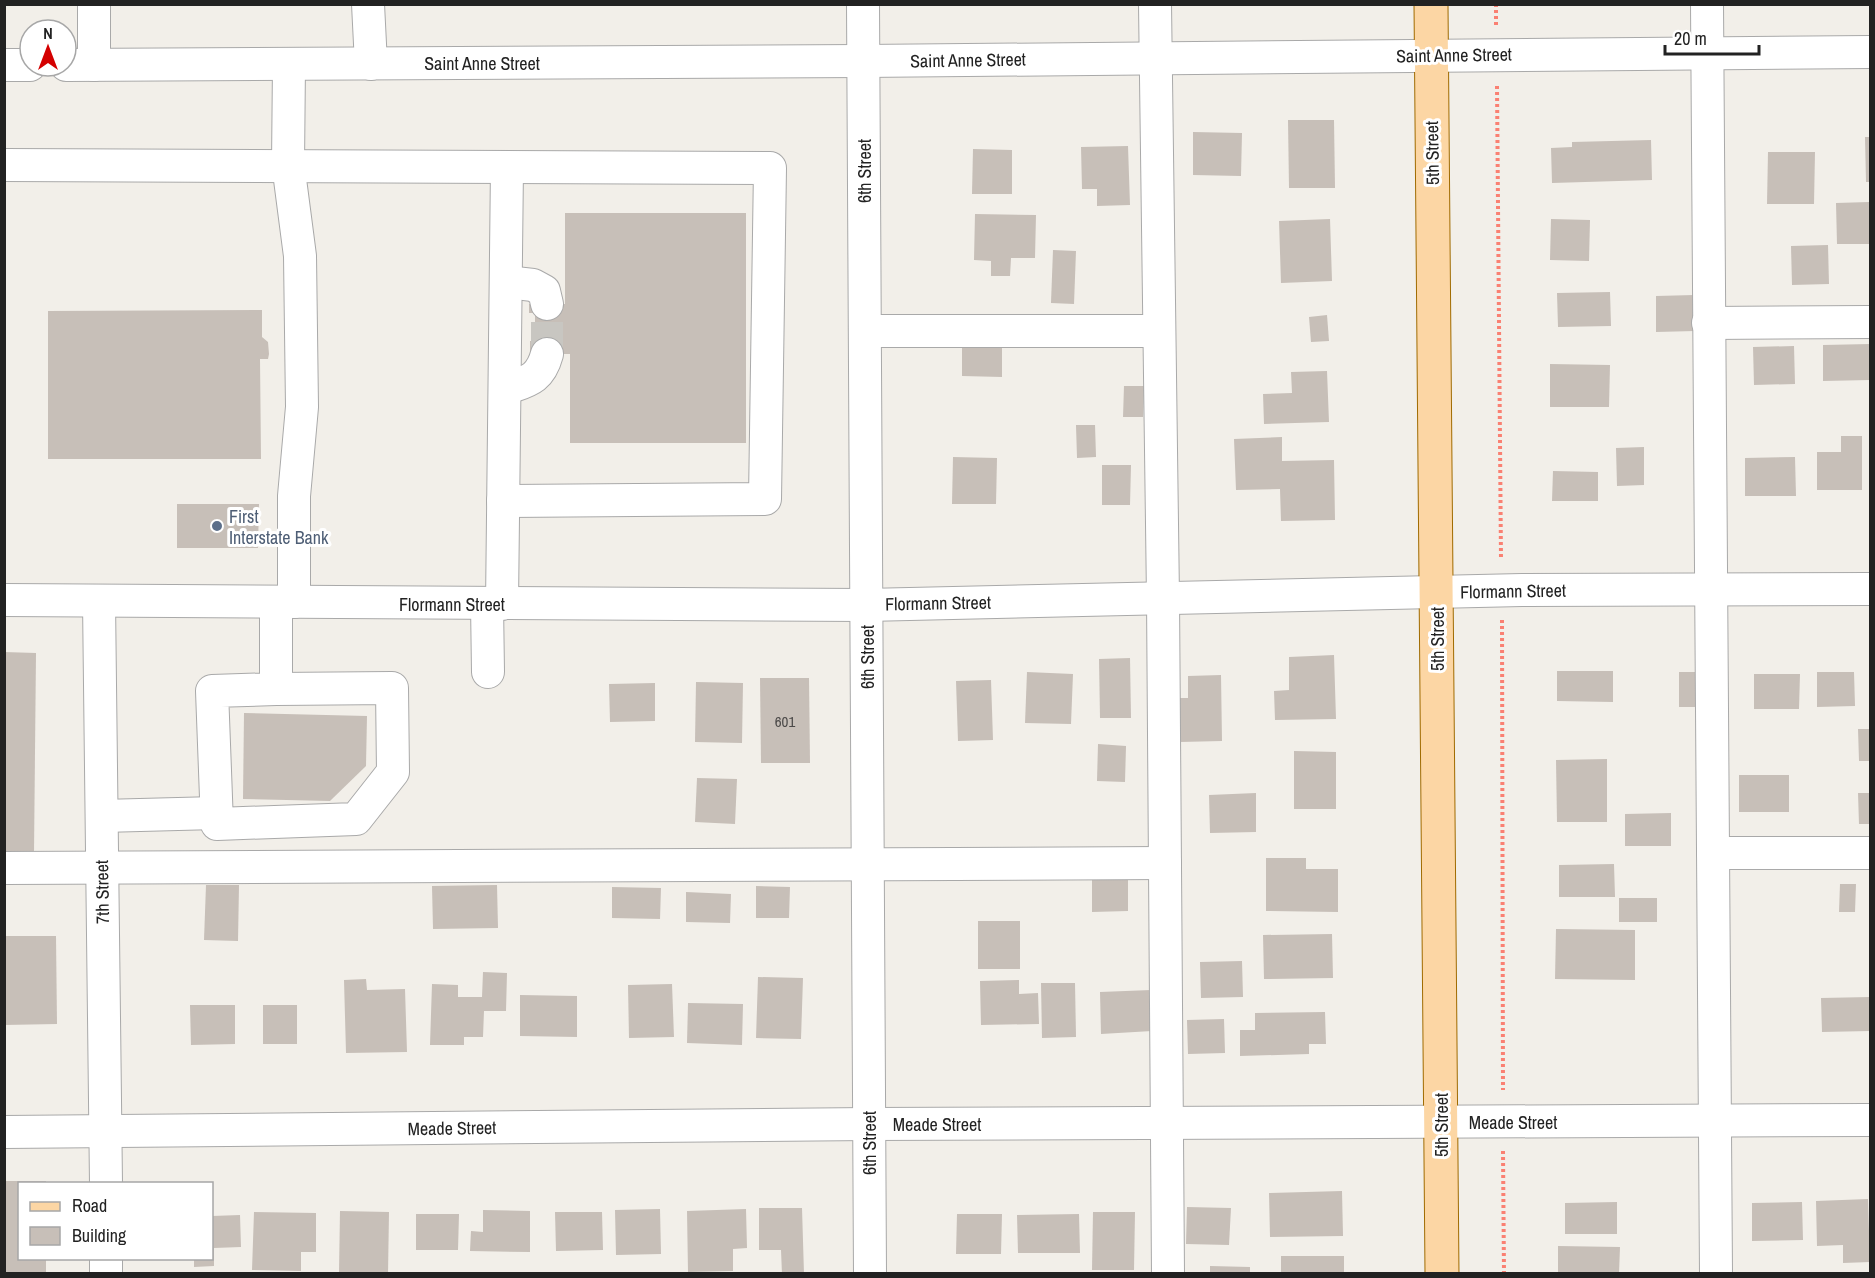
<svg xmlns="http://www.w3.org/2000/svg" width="1875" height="1278" viewBox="0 0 1875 1278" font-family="'Archivo Narrow',sans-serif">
<rect width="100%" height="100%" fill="#f2efe9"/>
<!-- building -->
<g fill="#c7bfb8">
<polygon points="1288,120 1334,120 1335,188 1289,188"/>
<polygon points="1193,132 1242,133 1241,176 1193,175"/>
<polygon points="1865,137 1870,137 1870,182 1866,182"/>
<polygon points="1651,140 1652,180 1552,183 1551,148 1572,147 1572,142"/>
<polygon points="1128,146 1130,205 1097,206 1097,189 1082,189 1081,147"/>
<polygon points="973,149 1012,150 1012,194 972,194"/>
<polygon points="1768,152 1815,152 1814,204 1767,204"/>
<polygon points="1869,202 1870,244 1837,244 1836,203"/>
<polygon points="565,213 746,213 746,443 570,443 570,354 530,354 530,341 535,341 535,313 529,313 529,304 565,304"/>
<polygon points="975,214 1036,215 1035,258 1011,258 1010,276 991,276 991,261 974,260"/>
<polygon points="1330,219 1332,281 1281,283 1279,221"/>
<polygon points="1551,219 1590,220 1589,261 1550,260"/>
<polygon points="1828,245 1829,284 1792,285 1791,246"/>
<polygon points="1053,250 1076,251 1074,304 1051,303"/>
<polygon points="1610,292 1611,326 1558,327 1557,293"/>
<polygon points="1694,295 1695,331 1656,332 1656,296"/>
<polygon points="262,310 262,337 268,342 269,354 268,359 260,359 261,459 48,459 48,311"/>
<polygon points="1327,315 1329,341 1311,342 1309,317"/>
<polygon points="962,339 1002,339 1002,377 962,376"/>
<polygon points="1870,344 1870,380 1823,381 1823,345"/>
<polygon points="1794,346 1795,384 1754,385 1753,347"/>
<polygon points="1550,364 1610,365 1609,407 1550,407"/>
<polygon points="1327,371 1329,422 1264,424 1263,394 1292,393 1291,372"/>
<polygon points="1124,386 1144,386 1143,417 1123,417"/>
<polygon points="1076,425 1095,425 1096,457 1077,458"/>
<polygon points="1841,436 1862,436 1862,490 1817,490 1817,452 1841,452"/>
<polygon points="1282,437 1282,461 1334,460 1335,520 1281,521 1280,489 1236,490 1234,439"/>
<polygon points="1644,447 1644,485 1617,486 1616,448"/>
<polygon points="953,457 997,458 996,504 952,504"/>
<polygon points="1795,457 1796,496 1745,496 1745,458"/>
<polygon points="1102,465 1131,465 1130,505 1102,505"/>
<polygon points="1553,471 1598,472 1598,501 1552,501"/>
<polygon points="177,504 259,504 258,548 177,548"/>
<polygon points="4,652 36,653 34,853 4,852"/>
<polygon points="1334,655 1336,719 1275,720 1274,691 1289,690 1289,657"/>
<polygon points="1130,658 1131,718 1100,718 1099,659"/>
<polygon points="1557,671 1613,671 1613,702 1557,701"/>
<polygon points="1027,672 1073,674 1071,724 1025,723"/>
<rect x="1679" y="672" width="22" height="35"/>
<polygon points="1817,672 1854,672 1855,706 1817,707"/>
<polygon points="1754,674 1800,674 1799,709 1754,709"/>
<polygon points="1221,675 1222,741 1180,742 1179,698 1188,698 1188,676"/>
<polygon points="760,678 809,678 810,763 761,763"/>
<polygon points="991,680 993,740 958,741 956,681"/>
<polygon points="696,682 743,683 742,743 695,742"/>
<polygon points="655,683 655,721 610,722 609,684"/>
<polygon points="244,713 367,716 366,766 330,801 243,799"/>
<polygon points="1858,729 1870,729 1870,761 1859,761"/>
<polygon points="1098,744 1126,746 1125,782 1097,781"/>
<polygon points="1294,751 1336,752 1336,809 1294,809"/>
<polygon points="1607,759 1607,822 1557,822 1556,760"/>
<rect x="1739" y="775" width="50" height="37"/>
<polygon points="697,778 737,779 735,824 695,822"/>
<polygon points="1256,793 1256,832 1210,833 1209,795"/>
<polygon points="1858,793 1870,793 1870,824 1859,824"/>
<polygon points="1671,813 1671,846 1625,846 1625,814"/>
<polygon points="1266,858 1306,858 1306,869 1338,869 1338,912 1266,911"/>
<polygon points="1614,864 1615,897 1559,897 1559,865"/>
<polygon points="1128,877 1128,911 1092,912 1092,878"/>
<polygon points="1840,884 1856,884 1855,912 1839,912"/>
<polygon points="206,885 239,885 238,941 204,940"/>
<polygon points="497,885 498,928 433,929 432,886"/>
<polygon points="756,886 790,887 789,918 756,918"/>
<polygon points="612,887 661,888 660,919 612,918"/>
<polygon points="686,892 731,894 730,923 686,922"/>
<rect x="1619" y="898" width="38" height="24"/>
<rect x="978" y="921" width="42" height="48"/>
<polygon points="1556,929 1635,930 1635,980 1555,979"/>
<polygon points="1332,934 1333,978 1264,979 1263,935"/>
<polygon points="4,936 56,936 57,1024 4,1025"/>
<polygon points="1242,961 1243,997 1201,998 1200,962"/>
<polygon points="483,972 507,973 506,1011 484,1011 483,1037 464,1037 464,1045 430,1045 432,984 458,985 458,997 482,997"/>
<polygon points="758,977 803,978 801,1039 756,1038"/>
<polygon points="366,979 367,990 405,989 407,1052 346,1053 344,980"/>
<polygon points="1019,980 1019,994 1038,993 1039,1024 981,1025 980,981"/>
<polygon points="1041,983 1075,983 1076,1037 1042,1038"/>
<polygon points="672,984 674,1037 629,1038 628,985"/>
<polygon points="1151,990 1152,1031 1101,1034 1100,992"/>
<polygon points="520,995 577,996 577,1037 520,1036"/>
<polygon points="1870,997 1870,1031 1822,1032 1821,998"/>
<polygon points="688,1003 743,1004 742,1045 687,1043"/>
<polygon points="190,1005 235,1005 235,1044 191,1045"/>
<rect x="263" y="1005" width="34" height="39"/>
<polygon points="1325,1012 1326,1044 1309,1044 1309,1054 1240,1056 1240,1030 1255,1030 1255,1013"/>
<polygon points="1224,1019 1225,1053 1188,1054 1187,1020"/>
<polygon points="4,1181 46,1181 46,1184 20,1184 20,1258 46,1258 46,1274 4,1274"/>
<polygon points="1342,1191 1343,1236 1270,1237 1269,1193"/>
<polygon points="1868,1199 1870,1262 1843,1263 1843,1245 1817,1246 1816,1201"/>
<polygon points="1617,1202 1617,1234 1565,1234 1565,1203"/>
<polygon points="1802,1202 1803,1240 1752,1241 1752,1203"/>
<polygon points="1187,1207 1231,1208 1229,1245 1186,1244"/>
<polygon points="759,1208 802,1208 804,1274 782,1274 781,1250 759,1250"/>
<polygon points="660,1209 661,1254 616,1255 615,1210"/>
<polygon points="746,1209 747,1248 733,1249 733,1271 688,1272 687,1211"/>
<polygon points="483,1210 530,1211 530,1252 470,1251 471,1231 483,1232"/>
<polygon points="340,1211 389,1212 388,1274 339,1273"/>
<polygon points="254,1212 316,1213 316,1252 301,1252 301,1271 252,1270"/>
<polygon points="555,1212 602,1212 603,1250 556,1251"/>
<polygon points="1093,1212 1135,1212 1134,1270 1092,1270"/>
<polygon points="416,1214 459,1214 458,1250 416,1250"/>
<polygon points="957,1214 1002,1214 1001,1254 956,1254"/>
<polygon points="1079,1214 1080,1253 1018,1253 1017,1215"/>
<polygon points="240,1215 241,1247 214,1248 214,1266 194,1267 194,1258 212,1258 212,1216"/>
<polygon points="1558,1246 1620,1247 1619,1274 1558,1274"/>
<rect x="1281" y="1256" width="63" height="18"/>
<polygon points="1210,1266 1250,1267 1250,1274 1210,1274"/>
</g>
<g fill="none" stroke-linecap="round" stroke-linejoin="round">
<!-- minor-tunnel -->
<polyline stroke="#c8c6c1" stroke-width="32" stroke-dasharray="32 16" stroke-linecap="butt" points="547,354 547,304"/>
<!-- minor casing -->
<g stroke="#a9a9a9" stroke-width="34">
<g id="minor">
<polyline points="94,4 94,65"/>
<polyline points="368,4 371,64"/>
<polyline points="863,4 870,1274"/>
<polyline points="1155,4 1163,598 1168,1274"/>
<polyline points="1707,4 1716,1274"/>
<polyline points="289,64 288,164 300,256 302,407 294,496 294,602"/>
<polyline points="4,65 30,65"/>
<polyline points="66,65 863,61 1870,52"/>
<path d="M4,165C260,164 515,167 770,168L765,499L503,501"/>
<polyline points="506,282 533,285 544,291 547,304"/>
<polyline points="1708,323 1870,322"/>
<polyline points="865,331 1159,331"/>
<path d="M505,389C527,381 540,380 547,354"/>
<polyline points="4,600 866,605 1522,590 1870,589"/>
<polyline points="99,601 106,1184"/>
<polyline points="276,602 276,689 392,688 393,772 356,819 217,824 212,691 276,689"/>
<polyline points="487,604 488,672"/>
<polyline points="502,604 507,167"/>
<polyline points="102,816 216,813"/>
<polyline points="1713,853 1870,853"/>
<polyline points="4,868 1165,863"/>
<polyline points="4,1132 869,1124 1870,1120"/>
<polyline points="106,1258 106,1274"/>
</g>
</g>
<!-- major casing -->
<g stroke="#a06b00" stroke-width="35">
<polyline id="major" points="1431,4 1442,1274"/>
</g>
<!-- path -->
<g stroke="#fa8072" stroke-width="4" stroke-dasharray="3 3" stroke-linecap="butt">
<polyline points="1496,4 1496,25"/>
<polyline points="1497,86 1501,559"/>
<polyline points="1502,620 1503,1090"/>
<polyline points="1503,1151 1504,1274"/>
</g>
<!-- minor -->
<use href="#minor" stroke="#fff" stroke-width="32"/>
<!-- major -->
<use href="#major" stroke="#fcd6a4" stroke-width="33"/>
</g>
<!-- markers -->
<circle fill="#5c6f8a" stroke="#fff" stroke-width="2" cx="217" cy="526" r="6"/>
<g text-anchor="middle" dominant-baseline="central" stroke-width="6" stroke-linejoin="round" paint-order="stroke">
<!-- number labels -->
<g font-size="15" fill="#4b4948">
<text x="785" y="721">601</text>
</g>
<!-- street labels -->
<g font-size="18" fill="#222" stroke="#fff">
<text transform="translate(1454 55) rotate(-1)">Saint Anne Street</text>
<text transform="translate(968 60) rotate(-1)">Saint Anne Street</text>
<text x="482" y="63">Saint Anne Street</text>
<text transform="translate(1432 153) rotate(-91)">5th Street</text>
<text transform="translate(864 171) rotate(-90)">6th Street</text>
<text transform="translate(1513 591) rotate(-1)">Flormann Street</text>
<text transform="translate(938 603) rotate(-1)">Flormann Street</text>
<text x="452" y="604">Flormann Street</text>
<text transform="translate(1437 639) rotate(-90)">5th Street</text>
<text transform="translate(867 657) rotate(-90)">6th Street</text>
<text transform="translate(102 892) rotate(-91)">7th Street</text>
<text x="1513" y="1122">Meade Street</text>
<text x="937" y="1124">Meade Street</text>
<text transform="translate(1441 1125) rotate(-90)">5th Street</text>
<text transform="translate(452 1128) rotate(-1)">Meade Street</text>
<text transform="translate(869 1143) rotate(-90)">6th Street</text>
</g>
<!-- service labels -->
<g font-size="18" fill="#4e5e75" stroke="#fff" text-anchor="start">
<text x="229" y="516">First<tspan x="229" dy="21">Interstate Bank</tspan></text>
</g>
</g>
<!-- border -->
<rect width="1875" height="1278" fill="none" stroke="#222222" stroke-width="12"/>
<!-- legend -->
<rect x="18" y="1182" width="195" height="78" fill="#ffffff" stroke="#a7a7a7" stroke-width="1.5"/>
<rect x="30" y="1202" width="30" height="9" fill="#fcd6a4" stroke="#a7a7a7" stroke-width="1.5"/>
<text x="72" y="1212" font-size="18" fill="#222222">Road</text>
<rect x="30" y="1227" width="30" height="18" fill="#c7bfb8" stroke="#a7a7a7" stroke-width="1.5"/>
<text x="72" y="1242" font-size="18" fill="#222222">Building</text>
<!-- north arrow -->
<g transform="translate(48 48)"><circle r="28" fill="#ffffff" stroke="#a7a7a7" stroke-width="1.5"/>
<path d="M0-4.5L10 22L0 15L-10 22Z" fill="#d40000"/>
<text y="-9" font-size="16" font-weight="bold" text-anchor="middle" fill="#222222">N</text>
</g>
<!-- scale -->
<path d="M1665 45v9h94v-9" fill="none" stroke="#222222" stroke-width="3"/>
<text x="1674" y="45" font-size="18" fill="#222222" stroke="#ffffff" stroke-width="4.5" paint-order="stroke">20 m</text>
</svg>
